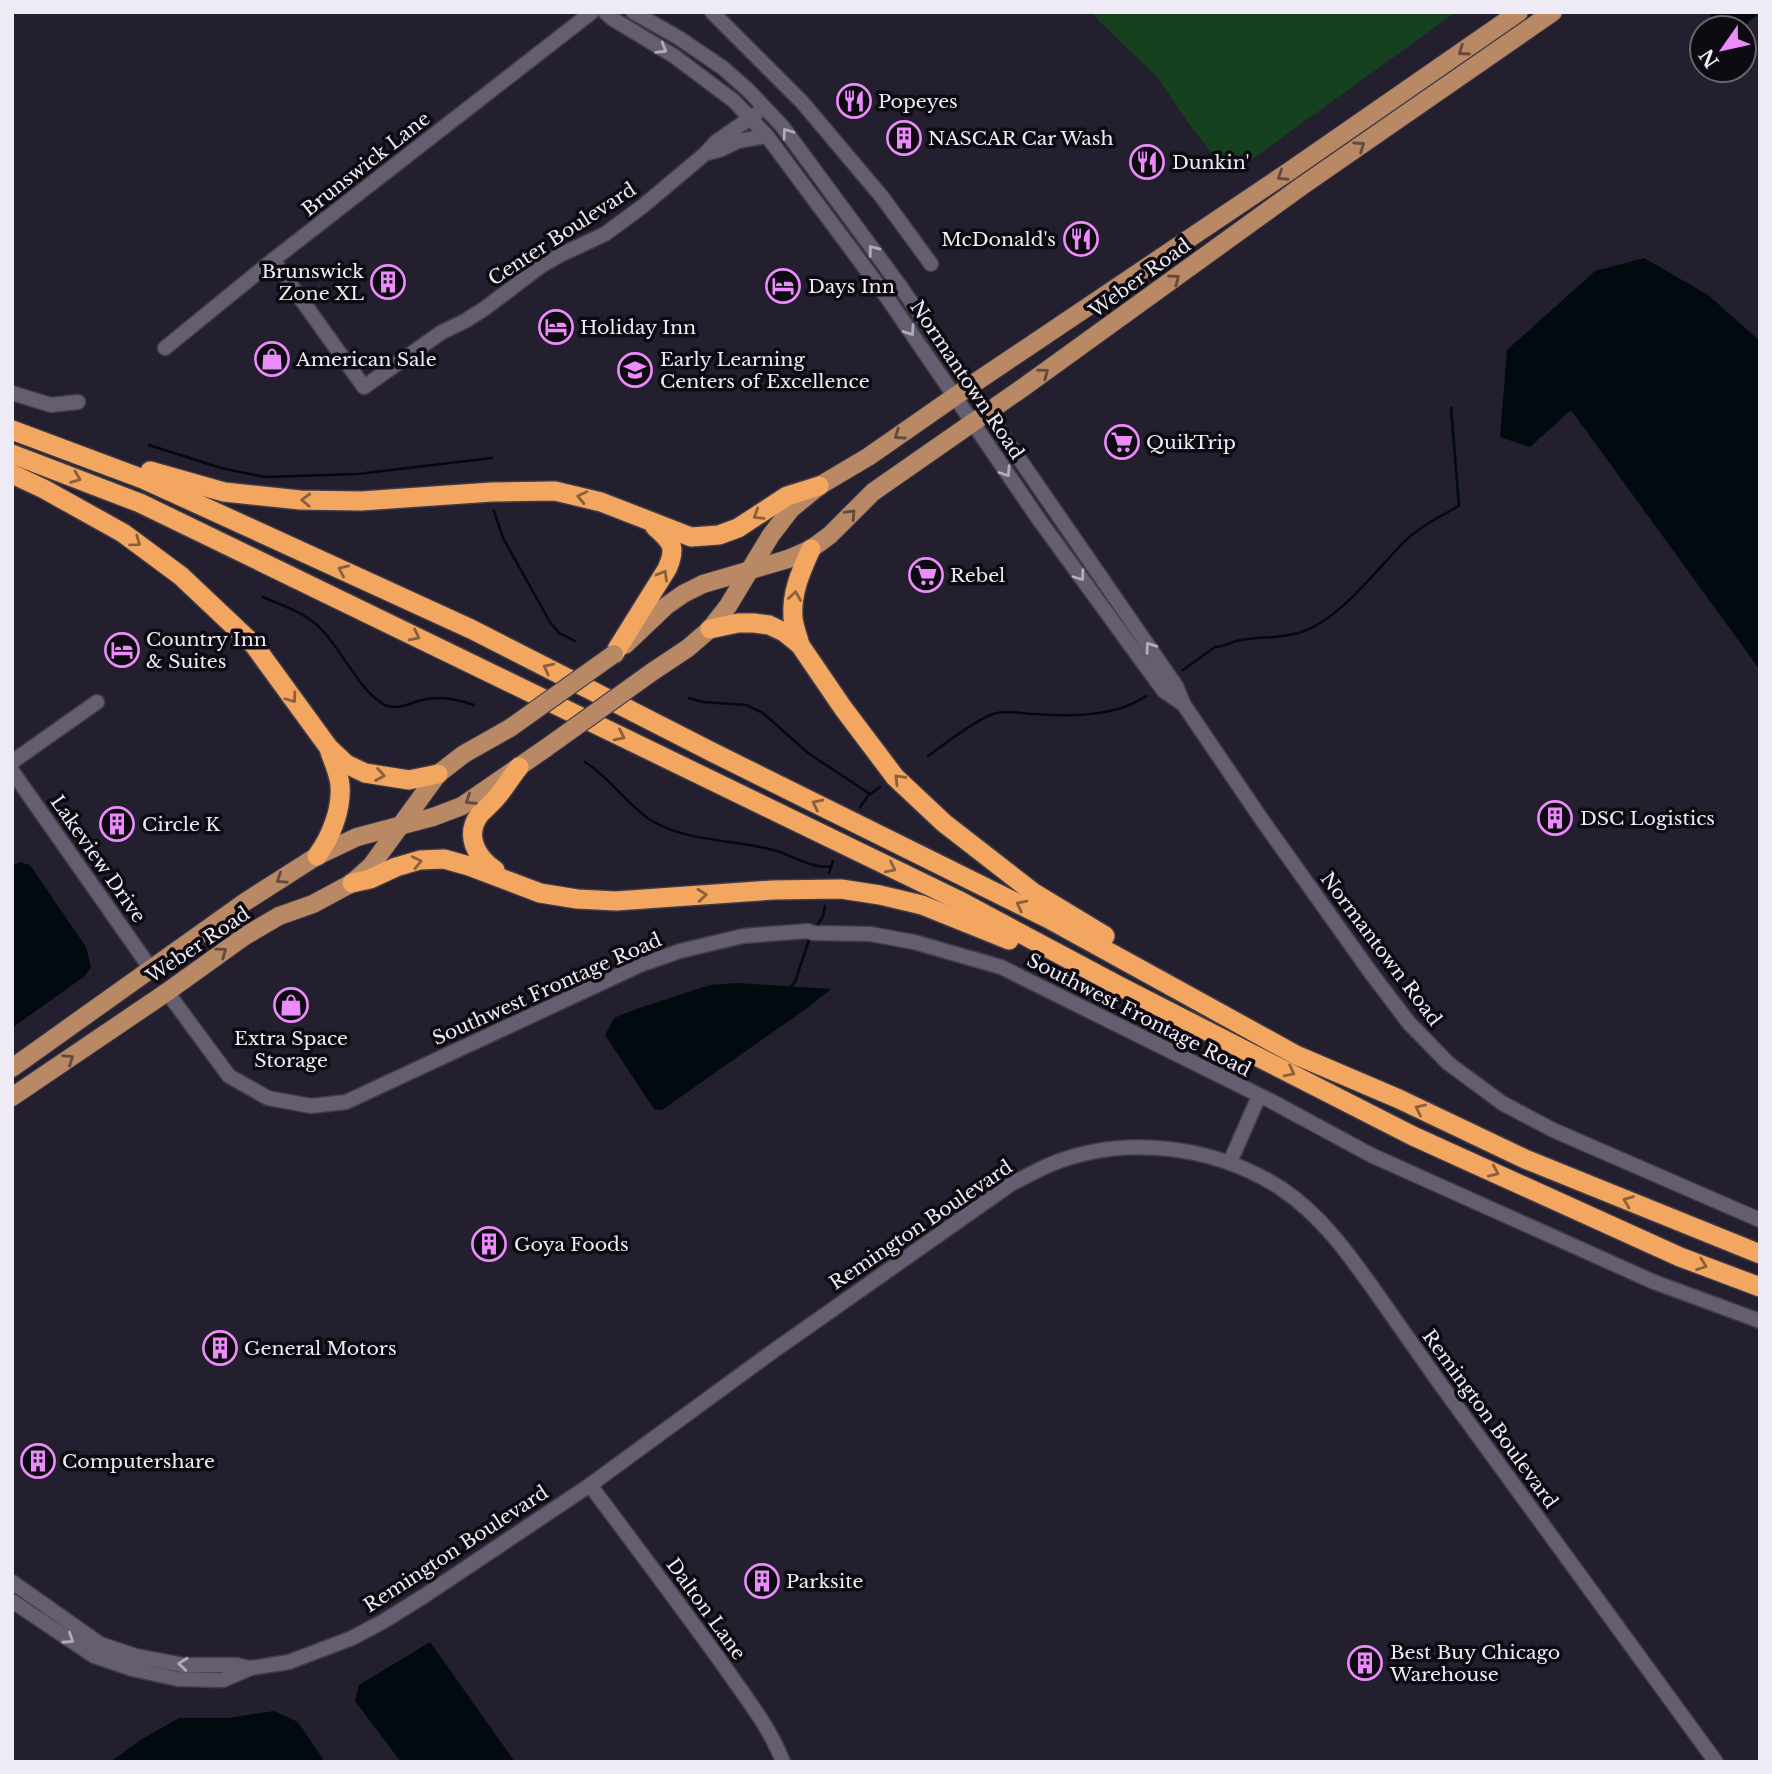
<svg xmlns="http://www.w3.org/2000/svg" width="1772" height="1774" viewBox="0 0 1772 1774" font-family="'Libre Baskerville',serif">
<rect width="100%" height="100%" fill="#241f2f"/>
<!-- green -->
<polygon fill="#15411f" points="1092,12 1456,12 1240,168 1221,165 1189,124 1158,78 1099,21"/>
<!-- water -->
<g fill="#010a0f">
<polygon points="1709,12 1760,12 1760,13 1749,21 1744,37 1744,28 1718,28"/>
<polygon points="1644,258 1708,295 1760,341 1760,670 1571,410 1530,447 1500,437 1507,350 1595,271"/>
<polygon points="20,862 30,865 86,947 91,967 85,976 12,1028 12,866"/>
<polygon points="737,983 831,989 810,1006 662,1110 654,1109 605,1035 614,1018 639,1008 710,985"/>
<polygon points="430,1642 515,1762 401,1762 355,1701 359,1685"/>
<polygon points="274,1711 298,1722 325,1762 110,1762 142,1739 179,1718 228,1718"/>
</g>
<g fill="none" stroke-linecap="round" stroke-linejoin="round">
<!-- stream -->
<g stroke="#010a0f" stroke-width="2.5">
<polyline points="149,445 221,468 265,477 357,474 492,458"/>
<polyline points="494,511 503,538 550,622 559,633 575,641"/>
<path d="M263,597C284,606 308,614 323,631C341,650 362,694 385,705C400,711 413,701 427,699C442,696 460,700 474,705"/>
<path d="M1183,670L1215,647C1225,647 1232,641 1241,640C1264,636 1288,639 1309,629C1344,613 1375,572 1401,545C1417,528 1439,517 1459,506L1451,408"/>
<polyline points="689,698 703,702 746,705 763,713 808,753 870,794"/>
<path d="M928,756C943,745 980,716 997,713C1009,710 1023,714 1035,714C1070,717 1116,717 1146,696"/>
<path d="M585,762C609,777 625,802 649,819C688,844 737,838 780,852C793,857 818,870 831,866"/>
<polyline points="860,807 868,796 880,787"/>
<polyline points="829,873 833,861"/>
<polyline points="817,926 823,916 825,906"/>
<polyline points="791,986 795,982 810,937"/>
</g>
<!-- minor casing -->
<g stroke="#3f3b47" stroke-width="17">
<g id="minor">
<polyline points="605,12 613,19 674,56 734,101 767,136 886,296 1040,521 1144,664 1164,691 1183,704"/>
<polyline points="633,12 679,38 723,68 748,90 782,126 900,286 1176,686 1184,705 1260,817 1371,973 1409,1023 1448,1063 1502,1103 1553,1130 1760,1220"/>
<polyline points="712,12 802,102 882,197 931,264"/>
<polyline points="708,153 722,149 738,141 767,136"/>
<polyline points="273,260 364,387 442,332 465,321 484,309 541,266 560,255 605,234 643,206 706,153 716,142 756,114"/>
<polyline points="165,348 273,260 592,12"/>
<polyline points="12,393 51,405 78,402"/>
<polyline points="12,762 97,702"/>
<polyline points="12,771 151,969"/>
<polyline points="167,992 229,1076 268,1098 311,1106 346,1102 640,965 680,951 743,936 808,931 814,933 870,934 914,942 1001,967 1271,1101 1371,1155 1654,1282 1760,1321"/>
<polyline points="1230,1162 1259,1096"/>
<path d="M590,1485C635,1545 680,1605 724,1666C745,1697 770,1727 783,1762"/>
<polyline points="12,1582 100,1644 136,1656 183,1665 237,1665 249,1668"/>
<path d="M12,1601L94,1656L132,1669L178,1679L223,1680L251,1668L289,1662L352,1638L384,1621L424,1596L590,1485L772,1352L1011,1184C1023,1178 1036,1171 1049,1165C1124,1134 1214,1145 1282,1189C1322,1216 1350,1256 1377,1294C1399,1325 1420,1355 1441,1385C1532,1511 1625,1636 1716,1762"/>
</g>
</g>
<!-- major casing -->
<g stroke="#3f3b47" stroke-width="20">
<g id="major">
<polyline points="625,645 666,606 683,594 703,584 788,559 811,549 830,535 873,492 1021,389 1302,186 1553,12"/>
<polyline points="652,672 688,648 710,629 728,606 771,535 791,509 819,486 868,457 970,386 1291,170 1519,12"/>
<polyline points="12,1068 245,902 317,856 357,837 433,817 462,806 546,748"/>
<polyline points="12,1097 167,992 245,936 279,916 313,904 352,883 371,866 438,774 464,754 510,728"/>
</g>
</g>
<!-- highway casing -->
<g stroke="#3f3b47" stroke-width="22">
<g id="highway">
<polyline points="12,430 143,479 471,629 714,753 1049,919 1296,1055 1399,1099 1525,1159 1760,1254"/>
<polyline points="12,454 140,503 958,900 1119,986 1413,1136 1680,1257 1760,1287"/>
<polyline points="150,471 224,492 300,500 361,501 492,492 555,491 601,502 691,537 719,535 738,528 787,496 819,486"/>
<polyline points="12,474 44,489 123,533 181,576 254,645 329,748 346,764 365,773 409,780 438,774"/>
<polyline points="710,629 738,623 754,623 769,625 784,632 800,645 843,708 895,777 944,823 1034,893 1105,936"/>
<path d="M800,645C798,637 794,627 793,618C791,593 801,571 811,549"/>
<path d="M614,654L667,569C677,547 672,542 655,527"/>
<path d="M317,856C331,837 342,809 340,785C339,774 334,763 330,752"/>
<path d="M495,870C476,857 464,835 480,814C485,809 491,804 496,798C504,789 511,777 519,767"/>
<polyline points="352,883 370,879 396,867 420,860 444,859 469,866 540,893 577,899 616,901 773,890 841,889 880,895 922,905 1009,940"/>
</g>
</g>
<!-- minor -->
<use href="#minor" stroke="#645e70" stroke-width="14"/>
<!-- major -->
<use href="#major" stroke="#b98966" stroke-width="18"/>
<!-- highway -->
<use href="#highway" stroke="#f2a660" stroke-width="19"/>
<!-- major-bridge casing -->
<g stroke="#3f3b47" stroke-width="20" stroke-linecap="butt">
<g id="major-bridge">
<polyline points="510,728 614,654"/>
<polyline points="546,748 652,672"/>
</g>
</g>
<!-- major-bridge -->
<use href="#major-bridge" stroke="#b98966" stroke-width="18"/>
</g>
<!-- one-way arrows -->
<defs><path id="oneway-chevron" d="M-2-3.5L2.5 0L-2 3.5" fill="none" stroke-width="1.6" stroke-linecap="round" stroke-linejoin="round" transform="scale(1.75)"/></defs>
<g stroke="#b0acba">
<use href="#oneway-chevron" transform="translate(662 49) rotate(31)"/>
<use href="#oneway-chevron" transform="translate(787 133) rotate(-126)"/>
<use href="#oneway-chevron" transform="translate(873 250) rotate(-127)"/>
<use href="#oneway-chevron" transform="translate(910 331) rotate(56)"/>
<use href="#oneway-chevron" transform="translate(1006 472) rotate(56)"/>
<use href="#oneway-chevron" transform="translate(1080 576) rotate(54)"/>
<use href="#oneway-chevron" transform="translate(1150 647) rotate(-125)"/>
<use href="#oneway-chevron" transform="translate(69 1639) rotate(33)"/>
<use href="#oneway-chevron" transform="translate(183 1664) rotate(-175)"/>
</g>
<g stroke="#634a3c">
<use href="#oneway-chevron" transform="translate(1463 51) rotate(145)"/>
<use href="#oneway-chevron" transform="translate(1360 146) rotate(-35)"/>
<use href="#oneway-chevron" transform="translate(1282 176) rotate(147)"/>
<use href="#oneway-chevron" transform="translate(1175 279) rotate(-36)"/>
<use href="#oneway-chevron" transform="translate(1044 373) rotate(-36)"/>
<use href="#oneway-chevron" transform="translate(899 435) rotate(145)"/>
<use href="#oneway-chevron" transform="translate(851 514) rotate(-47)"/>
<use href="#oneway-chevron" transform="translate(470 800) rotate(147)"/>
<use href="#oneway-chevron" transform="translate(281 879) rotate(147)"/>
<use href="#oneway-chevron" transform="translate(222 952) rotate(-36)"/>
<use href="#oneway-chevron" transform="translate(69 1059) rotate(-34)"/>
</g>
<g stroke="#8b603c">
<use href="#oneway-chevron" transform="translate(76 478) rotate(21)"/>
<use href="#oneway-chevron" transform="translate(582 497) rotate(-167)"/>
<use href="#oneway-chevron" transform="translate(306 500) rotate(-178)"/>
<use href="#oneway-chevron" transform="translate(758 515) rotate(148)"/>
<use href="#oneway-chevron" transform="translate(136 542) rotate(36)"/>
<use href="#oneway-chevron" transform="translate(343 570) rotate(-155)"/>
<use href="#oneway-chevron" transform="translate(663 575) rotate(-60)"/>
<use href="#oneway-chevron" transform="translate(795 596) rotate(-81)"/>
<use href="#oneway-chevron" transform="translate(415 636) rotate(26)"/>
<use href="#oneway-chevron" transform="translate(548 668) rotate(-153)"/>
<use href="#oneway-chevron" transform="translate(292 698) rotate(54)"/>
<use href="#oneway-chevron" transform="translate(620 736) rotate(26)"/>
<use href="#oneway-chevron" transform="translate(380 775) rotate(9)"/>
<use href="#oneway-chevron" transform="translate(899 779) rotate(-134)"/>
<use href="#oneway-chevron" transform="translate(817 804) rotate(-154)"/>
<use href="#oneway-chevron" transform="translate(417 862) rotate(-12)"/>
<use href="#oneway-chevron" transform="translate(891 868) rotate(26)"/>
<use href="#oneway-chevron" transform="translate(702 895) rotate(-5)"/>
<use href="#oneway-chevron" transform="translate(1021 905) rotate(-153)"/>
<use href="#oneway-chevron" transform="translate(1290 1072) rotate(27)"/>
<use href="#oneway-chevron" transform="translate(1420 1109) rotate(-155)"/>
<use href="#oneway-chevron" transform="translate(1494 1172) rotate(24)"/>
<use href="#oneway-chevron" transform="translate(1628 1201) rotate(-158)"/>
<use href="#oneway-chevron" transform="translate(1702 1265) rotate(20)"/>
</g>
<!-- icons -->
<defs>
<g id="restaurant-ring" transform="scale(1.75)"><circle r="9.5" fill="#0d0a11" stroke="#ec8cfa" stroke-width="1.5"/><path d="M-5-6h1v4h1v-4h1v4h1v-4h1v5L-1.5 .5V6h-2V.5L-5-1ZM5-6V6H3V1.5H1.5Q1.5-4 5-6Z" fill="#ec8cfa"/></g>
<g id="building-ring" transform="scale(1.75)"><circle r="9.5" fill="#0d0a11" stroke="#ec8cfa" stroke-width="1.5"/><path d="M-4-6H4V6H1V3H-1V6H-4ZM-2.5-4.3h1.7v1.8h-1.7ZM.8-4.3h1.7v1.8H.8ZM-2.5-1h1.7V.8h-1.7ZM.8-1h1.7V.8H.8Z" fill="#ec8cfa"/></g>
<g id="hotel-ring" transform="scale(1.75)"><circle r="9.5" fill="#0d0a11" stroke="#ec8cfa" stroke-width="1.5"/><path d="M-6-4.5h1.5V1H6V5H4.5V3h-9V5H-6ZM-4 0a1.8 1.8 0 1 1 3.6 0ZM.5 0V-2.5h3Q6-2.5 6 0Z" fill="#ec8cfa"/></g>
<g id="shop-ring" transform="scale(1.75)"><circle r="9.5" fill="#0d0a11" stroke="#ec8cfa" stroke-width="1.5"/><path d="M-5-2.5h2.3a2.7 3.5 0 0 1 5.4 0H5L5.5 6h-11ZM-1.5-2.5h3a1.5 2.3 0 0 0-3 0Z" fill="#ec8cfa"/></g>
<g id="school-ring" transform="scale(1.75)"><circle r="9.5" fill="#0d0a11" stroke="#ec8cfa" stroke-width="1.5"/><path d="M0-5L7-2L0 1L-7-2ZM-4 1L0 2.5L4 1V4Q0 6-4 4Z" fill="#ec8cfa"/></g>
<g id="supermarket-ring" transform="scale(1.75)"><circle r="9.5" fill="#0d0a11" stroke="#ec8cfa" stroke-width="1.5"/><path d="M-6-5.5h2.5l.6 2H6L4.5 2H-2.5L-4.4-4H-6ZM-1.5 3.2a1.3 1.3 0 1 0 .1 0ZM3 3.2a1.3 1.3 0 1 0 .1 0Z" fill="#ec8cfa"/></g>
</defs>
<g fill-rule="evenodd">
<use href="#restaurant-ring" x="854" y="101"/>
<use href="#building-ring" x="904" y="138"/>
<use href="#restaurant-ring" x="1147" y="162"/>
<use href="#restaurant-ring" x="1081" y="239"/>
<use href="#building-ring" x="388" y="282"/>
<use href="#hotel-ring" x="783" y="286"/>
<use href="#hotel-ring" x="556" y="327"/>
<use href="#shop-ring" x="272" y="359"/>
<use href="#school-ring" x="635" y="370"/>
<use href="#supermarket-ring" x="1122" y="442"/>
<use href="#supermarket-ring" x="926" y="575"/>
<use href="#hotel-ring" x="122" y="650"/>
<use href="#building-ring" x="1555" y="818"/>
<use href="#building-ring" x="117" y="824"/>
<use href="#shop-ring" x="291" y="1005"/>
<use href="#building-ring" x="489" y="1244"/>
<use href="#building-ring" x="220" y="1348"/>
<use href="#building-ring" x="38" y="1461"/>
<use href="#building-ring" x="762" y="1581"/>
<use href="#building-ring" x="1365" y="1663"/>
</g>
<g text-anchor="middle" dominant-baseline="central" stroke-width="7" stroke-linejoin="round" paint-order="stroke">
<!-- poi labels -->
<g font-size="19" fill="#eeebf6" stroke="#0d0a11" text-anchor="start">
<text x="878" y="101">Popeyes</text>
<text x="928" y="138">NASCAR Car Wash</text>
<text x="1172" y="162">Dunkin'</text>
<text x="1056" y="239" text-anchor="end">McDonald's</text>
<text x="364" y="271" text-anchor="end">Brunswick<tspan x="364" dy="22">Zone XL</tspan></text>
<text x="808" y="286">Days Inn</text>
<text x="580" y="327">Holiday Inn</text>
<text x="296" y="359">American Sale</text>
<text x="660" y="359">Early Learning<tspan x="660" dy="22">Centers of Excellence</tspan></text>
<text x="1146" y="442">QuikTrip</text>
<text x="950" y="575">Rebel</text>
<text x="146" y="639">Country Inn<tspan x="146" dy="22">&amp; Suites</tspan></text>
<text x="1580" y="818">DSC Logistics</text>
<text x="142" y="824">Circle K</text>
<text x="291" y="1038" text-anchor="middle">Extra Space<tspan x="291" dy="22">Storage</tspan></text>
<text x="514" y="1244">Goya Foods</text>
<text x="244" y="1348">General Motors</text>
<text x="62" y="1461">Computershare</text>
<text x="786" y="1581">Parksite</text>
<text x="1390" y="1652">Best Buy Chicago<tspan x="1390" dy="22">Warehouse</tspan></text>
</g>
<!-- street labels -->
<g font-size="19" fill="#eeebf6" stroke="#0d0a11">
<text transform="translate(366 164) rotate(-38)">Brunswick Lane</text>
<text transform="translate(562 234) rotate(-33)">Center Boulevard</text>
<text transform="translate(1140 278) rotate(-36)">Weber Road</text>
<text transform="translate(967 380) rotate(56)">Normantown Road</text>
<text transform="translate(98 859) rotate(55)">Lakeview Drive</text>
<text transform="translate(198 945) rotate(-34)">Weber Road</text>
<text transform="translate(1381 949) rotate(53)">Normantown Road</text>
<text transform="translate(547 989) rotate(-24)">Southwest Frontage Road</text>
<text transform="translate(1139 1015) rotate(27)">Southwest Frontage Road</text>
<text transform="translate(921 1225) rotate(-34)">Remington Boulevard</text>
<text transform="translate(1490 1419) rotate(54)">Remington Boulevard</text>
<text transform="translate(456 1549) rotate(-33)">Remington Boulevard</text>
<text transform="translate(706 1609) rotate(54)">Dalton Lane</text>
</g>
</g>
<!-- border -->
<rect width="1772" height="1774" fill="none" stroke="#eeebf6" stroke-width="28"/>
<!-- north arrow -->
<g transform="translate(1723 49) rotate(236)"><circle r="33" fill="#0d0a11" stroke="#67646d" stroke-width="2"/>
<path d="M0-5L12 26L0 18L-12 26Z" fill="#ec8cfa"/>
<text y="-10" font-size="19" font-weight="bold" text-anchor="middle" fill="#eeebf6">N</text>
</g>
</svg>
